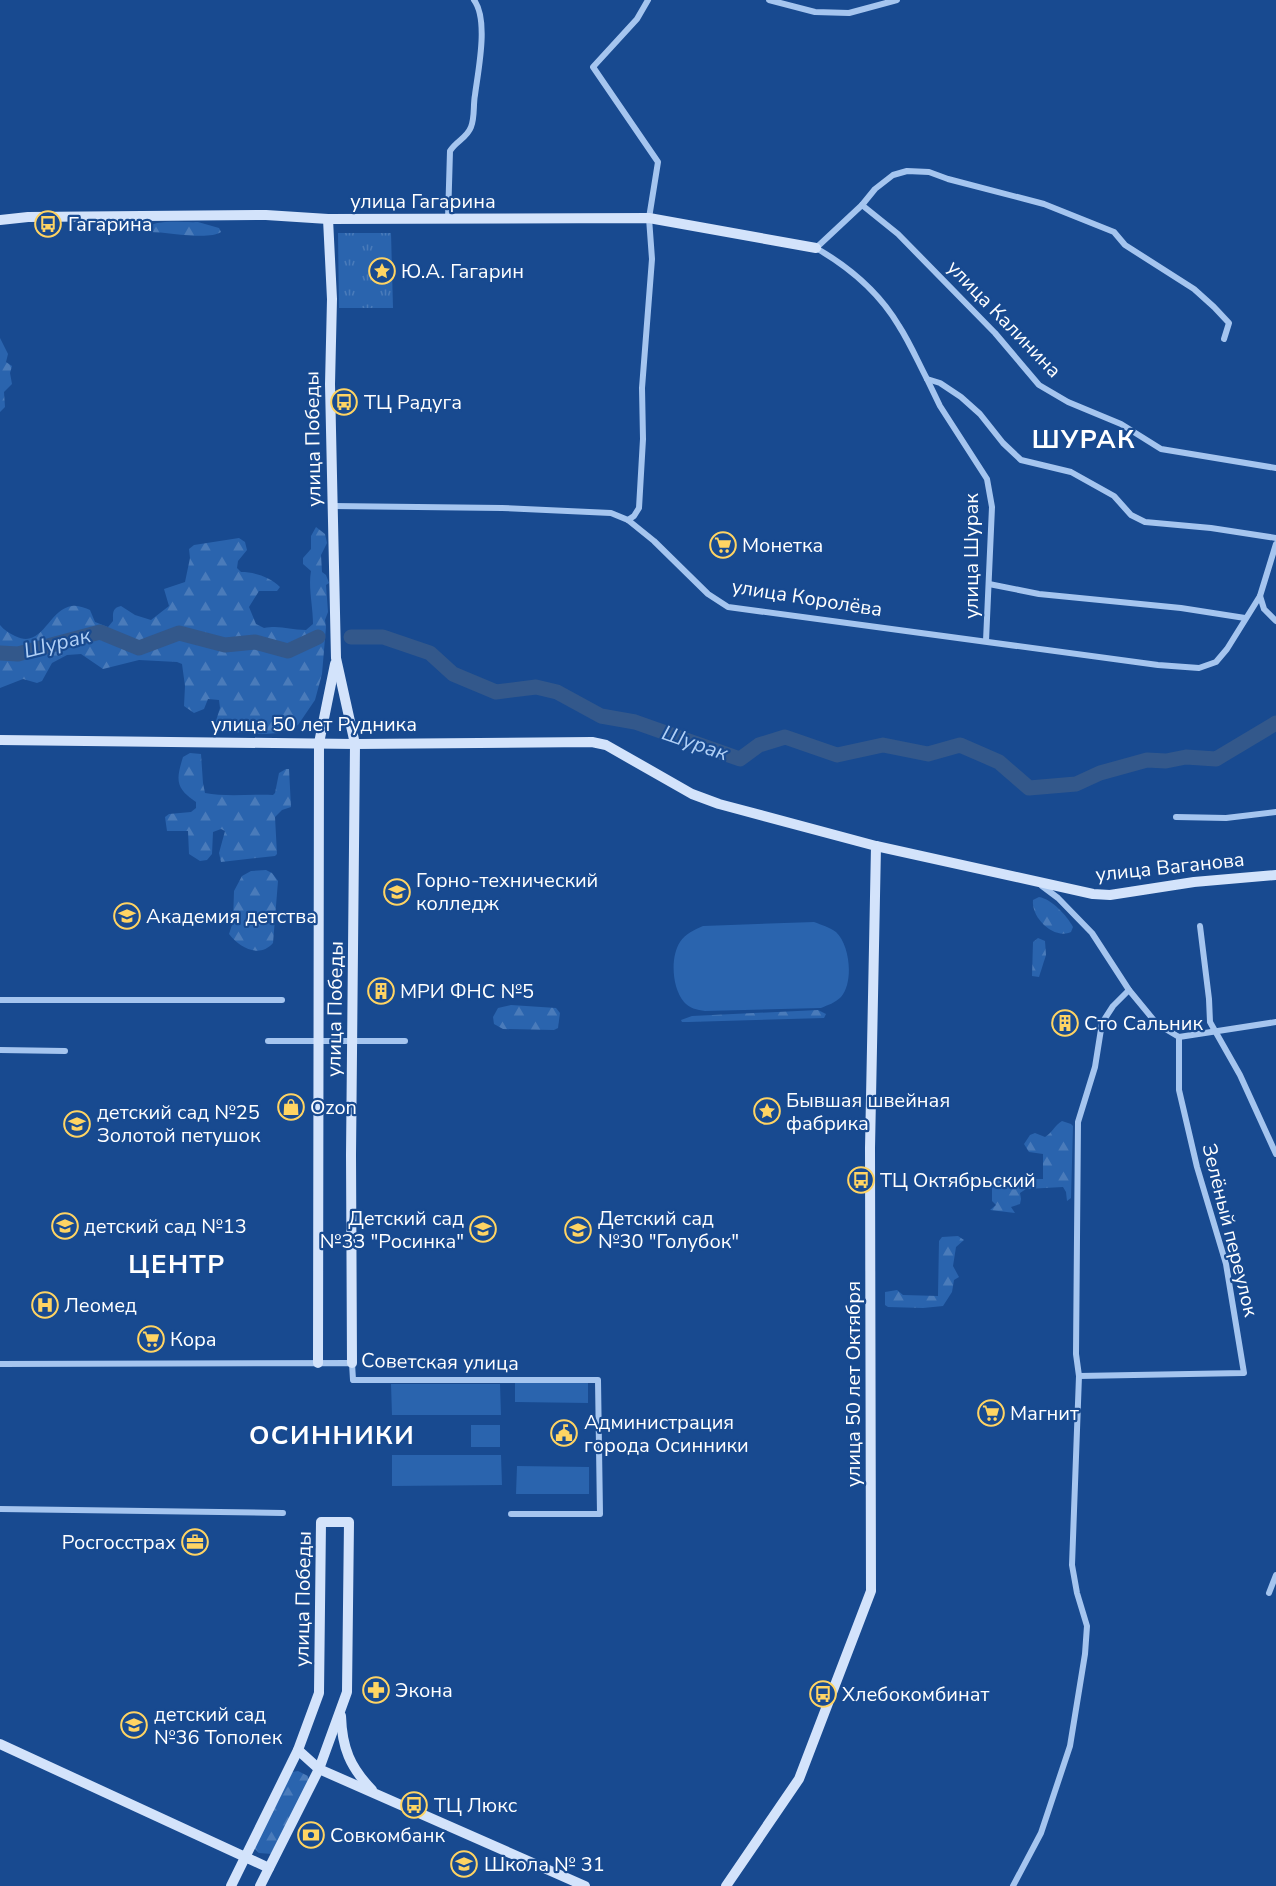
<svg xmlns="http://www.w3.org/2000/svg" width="1276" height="1886" viewBox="0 0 1276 1886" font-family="'Nunito Sans',sans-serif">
<defs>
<pattern id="forest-firs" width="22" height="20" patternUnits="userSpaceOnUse" patternTransform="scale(1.5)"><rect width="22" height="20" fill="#2a64ae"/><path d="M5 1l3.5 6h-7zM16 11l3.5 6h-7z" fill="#4a7bba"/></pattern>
<pattern id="park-tufts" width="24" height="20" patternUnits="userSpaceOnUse" patternTransform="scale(1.5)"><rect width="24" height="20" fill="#2a64ae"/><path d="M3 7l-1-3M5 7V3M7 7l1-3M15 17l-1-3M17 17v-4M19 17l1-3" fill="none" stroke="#4a7bba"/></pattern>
</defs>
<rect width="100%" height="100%" fill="#184a90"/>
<!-- grass -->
<g fill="#2a64ae">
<path d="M814,922C822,925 829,927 836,932C850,945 854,982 841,997C835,1003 828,1005 821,1008L705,1011C697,1010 689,1008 684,1002C672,988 670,957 680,942C685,934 694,930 703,926Z"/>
<polygon points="515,1382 588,1382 588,1403 515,1402"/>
<polygon points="391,1384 500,1384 501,1415 392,1415"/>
<rect x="471" y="1425" width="29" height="22"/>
<polygon points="392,1455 501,1455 502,1485 392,1486"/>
<polygon points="517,1466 589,1467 589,1494 516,1494"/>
</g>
<!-- forest -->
<g fill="url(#forest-firs)">
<path d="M198,222L219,228L221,232C207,241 165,231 147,232L145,229C156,218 183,223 198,222Z"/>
<polygon points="0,338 8,354 6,362 12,366 10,373 12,384 4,392 5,407 0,412"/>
<path d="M316,527L325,534L327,543L321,555L322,572L326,575L329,583L326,585L328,612L325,620L326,627L322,674L315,700L298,725L279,733L264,734L232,732L220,729L215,724L220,708L219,700L208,699L204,709L194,713L184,706L185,686L182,664L177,662L139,660L103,669L81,654L67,655L52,663L42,681L37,683L23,679L0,688V625C4,630 9,633 15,636C43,650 48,609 72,606C78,605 85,608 90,610L95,622L108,627L113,621C113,613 112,608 121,606L135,615L151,620L169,606L164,589L185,582L190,558L189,549L194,545L239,538L245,542L247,550L238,561L237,568L241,572C255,572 270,577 280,587L277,591H259L249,607L256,624L264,628C281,625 289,630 306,630L313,624C313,606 308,587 311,571L303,564V558L311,549V536Z"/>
<path d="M190,753L201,754L203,783L205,793C224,797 252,794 273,795L275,793L279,773L286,769H289L291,807L282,810L275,817L277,854L275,856L221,862L219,853L225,831L221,829L213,832L212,854L207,860L200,861L189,854L188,831H167L165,817L169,814L191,812L196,808V802C175,788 176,780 183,757Z"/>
<path d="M266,870L272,873L278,881L273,943C259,959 239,947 229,934L233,922L234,891L242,876L251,871Z"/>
<path d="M1039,897C1052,899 1067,916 1073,927L1071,932C1054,940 1031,918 1033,900Z"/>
<polygon points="1038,938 1045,941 1046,955 1039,977 1032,976 1033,942"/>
<polygon points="511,1005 556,1008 560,1013 558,1028 554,1030 503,1029 494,1024 493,1017 498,1008"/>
<polygon points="818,1010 826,1014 824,1018 688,1022 682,1022 681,1020 692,1016"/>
<path d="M1062,1121L1071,1124L1073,1126L1071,1198L1067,1201L1066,1192L1063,1187L1026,1189L1020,1193L1021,1199L1020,1204L1011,1207L1015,1213L990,1210L996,1205L992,1201V1188L999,1179H1043V1154L1029,1152L1024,1144L1030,1135L1035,1133L1045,1137C1051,1134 1055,1125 1062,1121Z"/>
<polygon points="958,1236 964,1240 956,1247 953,1266 959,1277 954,1280 952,1292 943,1306 923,1308 888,1307 885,1305 885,1292 897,1290 903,1295 938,1296 939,1241 942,1237"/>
<polygon points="298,1771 308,1776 309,1784 272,1854 259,1853 254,1848 292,1772"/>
</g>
<!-- park -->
<polygon fill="url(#park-tufts)" points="338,233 391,233 393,308 339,308"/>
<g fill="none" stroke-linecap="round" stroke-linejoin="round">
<!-- river -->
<g stroke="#33588b" stroke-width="15">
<polyline points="351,637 383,637 430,653 453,674 496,692 536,687 557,692 601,716 635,722 740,759 759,745 785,737 837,755 883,745 928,754 960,745 999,762 1029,788 1076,784 1100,773 1147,760 1166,761 1186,757 1216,759 1276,723"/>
<polyline points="0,653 18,654 100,632 139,648 179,633 225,645 255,642 288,651 318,637"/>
</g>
<!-- street -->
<g stroke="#a5c5ef" stroke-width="6">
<polyline points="769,0 815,12 849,13 897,0"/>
<polyline points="862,205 898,234 995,333 1039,385 1068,402 1121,424 1161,449 1276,468"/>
<path d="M448,219L450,151C456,141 467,138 471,127C475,117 473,105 475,95C478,71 489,20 474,0"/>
<path d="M1224,339L1229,323L1214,307L1194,289L1125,245L1114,232L1044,204L948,179L929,172L907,171L893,175L875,189L862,205L816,248C849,267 879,292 899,326C910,343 918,362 927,379L940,383L961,397L980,414L1003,443L1021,460L1071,472L1114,496L1131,515L1145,522L1211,528L1276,538"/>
<polyline points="927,379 940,406 987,479 992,507 986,641"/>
<polyline points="332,506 502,508 611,513 628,520 654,541 708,594 728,607 1158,665 1199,668 1216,662 1227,649 1260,596 1264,609 1276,621"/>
<polyline points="628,520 634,516 639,508 643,439 642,388 652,259 649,218 658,162 593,67 637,19 648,0"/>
<polyline points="989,584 1039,594 1181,608 1245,618"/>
<polyline points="1260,596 1276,544"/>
<polyline points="1176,817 1226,818 1276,812"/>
<polyline points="1042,886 1058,898 1092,933 1129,990 1157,1024 1179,1037 1179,1090 1197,1167 1226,1264 1244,1373 1079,1376"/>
<polyline points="1200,926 1209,999 1210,1022 1240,1075 1276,1154"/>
<polyline points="0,1000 282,1000"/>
<polyline points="1179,1037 1276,1022"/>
<polyline points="268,1041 405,1041"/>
<polyline points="0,1050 65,1051"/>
<polyline points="0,1364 352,1363 353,1380 598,1380 600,1514 511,1514"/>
<polyline points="0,1509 283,1513"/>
<polyline points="1269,1593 1276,1575"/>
<polyline points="1013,1886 1041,1833 1070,1746 1085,1654 1087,1626 1077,1593 1072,1565 1079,1376 1076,1354 1078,1122 1095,1067 1102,1023 1113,1006 1129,990"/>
</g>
<!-- secondary -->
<g stroke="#d3e3fb" stroke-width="10">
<polyline points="328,219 332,299 330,384 336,658 355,744 351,1155 352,1363"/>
<polyline points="0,220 28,217 266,215 328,219 649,218 816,248"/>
<polyline points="0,740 355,744 592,742 606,745 692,794 719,804 876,846 1093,894 1110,895 1194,882 1276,875"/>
<polyline points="318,1363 319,743 335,664"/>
<path d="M341,1716C342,1748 350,1767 372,1790"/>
<polyline points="0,1744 269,1868"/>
<polyline points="298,1750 319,1769 585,1886"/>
<polyline points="231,1886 298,1750 319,1693 321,1522 349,1522 347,1692 319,1769 260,1886"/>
<polyline points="726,1886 799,1779 871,1591 870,1148 876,846"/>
</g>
</g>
<!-- icons -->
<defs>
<g id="bus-ring" transform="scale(1.35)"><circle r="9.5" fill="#184a90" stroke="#ffd463" stroke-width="1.5"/><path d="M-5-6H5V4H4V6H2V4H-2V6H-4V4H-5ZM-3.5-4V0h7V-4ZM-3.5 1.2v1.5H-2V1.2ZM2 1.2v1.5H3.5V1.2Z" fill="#ffd463"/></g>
<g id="sight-ring" transform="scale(1.35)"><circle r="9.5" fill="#184a90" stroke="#ffd463" stroke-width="1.5"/><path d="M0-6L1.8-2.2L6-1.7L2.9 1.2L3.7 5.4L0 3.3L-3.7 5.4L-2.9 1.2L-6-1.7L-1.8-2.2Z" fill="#ffd463"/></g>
<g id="supermarket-ring" transform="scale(1.35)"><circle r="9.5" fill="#184a90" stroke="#ffd463" stroke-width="1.5"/><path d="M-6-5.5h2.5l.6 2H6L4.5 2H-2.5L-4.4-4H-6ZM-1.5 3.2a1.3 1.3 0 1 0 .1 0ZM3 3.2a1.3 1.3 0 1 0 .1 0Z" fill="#ffd463"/></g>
<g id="university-ring" transform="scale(1.35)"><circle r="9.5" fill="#184a90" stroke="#ffd463" stroke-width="1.5"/><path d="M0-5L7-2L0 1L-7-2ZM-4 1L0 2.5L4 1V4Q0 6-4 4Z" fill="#ffd463"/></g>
<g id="school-ring" transform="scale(1.35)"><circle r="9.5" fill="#184a90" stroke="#ffd463" stroke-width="1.5"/><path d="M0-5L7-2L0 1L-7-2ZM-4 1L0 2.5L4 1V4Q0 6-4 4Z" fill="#ffd463"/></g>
<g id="building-ring" transform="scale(1.35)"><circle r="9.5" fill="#184a90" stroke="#ffd463" stroke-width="1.5"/><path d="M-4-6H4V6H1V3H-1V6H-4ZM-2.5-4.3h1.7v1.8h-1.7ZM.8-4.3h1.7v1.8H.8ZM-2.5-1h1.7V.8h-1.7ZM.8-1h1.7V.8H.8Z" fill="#ffd463"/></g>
<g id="shop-ring" transform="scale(1.35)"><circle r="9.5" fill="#184a90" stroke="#ffd463" stroke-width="1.5"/><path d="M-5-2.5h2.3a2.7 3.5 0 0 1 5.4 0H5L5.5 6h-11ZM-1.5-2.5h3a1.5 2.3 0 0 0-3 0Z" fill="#ffd463"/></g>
<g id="hospital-ring" transform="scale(1.35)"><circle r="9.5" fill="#184a90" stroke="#ffd463" stroke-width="1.5"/><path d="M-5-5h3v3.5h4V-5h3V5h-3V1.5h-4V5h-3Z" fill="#ffd463"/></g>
<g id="civic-ring" transform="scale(1.35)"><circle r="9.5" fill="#184a90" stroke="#ffd463" stroke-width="1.5"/><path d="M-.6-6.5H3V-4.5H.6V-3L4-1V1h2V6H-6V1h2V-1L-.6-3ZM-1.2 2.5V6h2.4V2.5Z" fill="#ffd463"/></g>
<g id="office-ring" transform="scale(1.35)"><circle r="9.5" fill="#184a90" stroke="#ffd463" stroke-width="1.5"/><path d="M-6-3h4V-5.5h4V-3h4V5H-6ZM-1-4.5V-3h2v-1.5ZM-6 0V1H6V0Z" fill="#ffd463"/></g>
<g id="pharmacy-ring" transform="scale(1.35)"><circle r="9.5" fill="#184a90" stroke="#ffd463" stroke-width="1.5"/><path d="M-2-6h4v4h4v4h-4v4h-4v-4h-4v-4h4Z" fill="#ffd463"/></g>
<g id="bank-ring" transform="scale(1.35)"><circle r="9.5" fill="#184a90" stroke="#ffd463" stroke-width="1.5"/><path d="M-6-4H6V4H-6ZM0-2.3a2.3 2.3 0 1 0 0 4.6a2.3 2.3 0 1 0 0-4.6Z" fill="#ffd463"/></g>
</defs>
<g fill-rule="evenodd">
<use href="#bus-ring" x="48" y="224"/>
<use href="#sight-ring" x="382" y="271"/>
<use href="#bus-ring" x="344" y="402"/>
<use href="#supermarket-ring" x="723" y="545"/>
<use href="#university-ring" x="397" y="892"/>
<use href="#school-ring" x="127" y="916"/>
<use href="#building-ring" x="381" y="991"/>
<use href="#building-ring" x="1065" y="1023"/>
<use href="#shop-ring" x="291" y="1107"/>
<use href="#sight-ring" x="767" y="1111"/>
<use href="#school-ring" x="77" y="1124"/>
<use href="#bus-ring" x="861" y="1180"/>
<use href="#school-ring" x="65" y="1226"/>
<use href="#school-ring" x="483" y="1229"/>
<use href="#school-ring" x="578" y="1230"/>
<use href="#hospital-ring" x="45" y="1305"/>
<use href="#supermarket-ring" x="151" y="1339"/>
<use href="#supermarket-ring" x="991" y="1413"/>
<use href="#civic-ring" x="564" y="1433"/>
<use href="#office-ring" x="195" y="1542"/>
<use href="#pharmacy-ring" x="376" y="1690"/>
<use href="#bus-ring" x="823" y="1694"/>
<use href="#school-ring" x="134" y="1725"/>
<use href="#bus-ring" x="414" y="1805"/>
<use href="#bank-ring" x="311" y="1835"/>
<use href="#school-ring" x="464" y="1864"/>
</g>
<g text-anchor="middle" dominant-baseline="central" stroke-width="4.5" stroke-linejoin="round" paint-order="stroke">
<!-- street labels -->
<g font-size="20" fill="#fff" stroke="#184a90">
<text x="423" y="201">улица Гагарина</text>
<text transform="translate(1004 319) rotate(46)">улица Калинина</text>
<text transform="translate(313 439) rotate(-91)">улица Победы</text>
<text transform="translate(971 556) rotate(-90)">улица Шурак</text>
<text transform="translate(807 598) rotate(9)">улица Королёва</text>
<text x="314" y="724">улица 50 лет Рудника</text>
<text transform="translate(1170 867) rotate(-6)">улица Ваганова</text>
<text transform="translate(335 1009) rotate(-89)">улица Победы</text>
<text transform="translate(1230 1230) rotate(76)">Зелёный переулок</text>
<text transform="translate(440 1362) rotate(1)">Советская улица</text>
<text transform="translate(853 1384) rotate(-90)">улица 50 лет Октября</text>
<text transform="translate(303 1599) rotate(-89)">улица Победы</text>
</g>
<!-- poi labels -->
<g font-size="20" fill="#fff" stroke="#184a90" text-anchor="start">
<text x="68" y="224">Гагарина</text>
<text x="401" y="271">Ю.А. Гагарин</text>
<text x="364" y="402">ТЦ Радуга</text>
<text x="742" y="545">Монетка</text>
<text x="416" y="880">Горно-технический<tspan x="416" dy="23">колледж</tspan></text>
<text x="146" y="916">Академия детства</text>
<text x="400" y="991">МРИ ФНС №5</text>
<text x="1084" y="1023">Сто Сальник</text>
<text x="786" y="1100">Бывшая швейная<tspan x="786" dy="23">фабрика</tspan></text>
<text x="310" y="1107">Ozon</text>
<text x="97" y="1112">детский сад №25<tspan x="97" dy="23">Золотой петушок</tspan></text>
<text x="880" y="1180">ТЦ Октябрьский</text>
<text x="464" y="1218" text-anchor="end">Детский сад<tspan x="464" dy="23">№33 "Росинка"</tspan></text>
<text x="598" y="1218">Детский сад<tspan x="598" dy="23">№30 "Голубок"</tspan></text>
<text x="84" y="1226">детский сад №13</text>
<text x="64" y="1305">Леомед</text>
<text x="170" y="1339">Кора</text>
<text x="1010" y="1413">Магнит</text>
<text x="584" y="1422">Администрация<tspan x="584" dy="23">города Осинники</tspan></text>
<text x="176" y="1542" text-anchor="end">Росгосстрах</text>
<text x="395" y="1690">Экона</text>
<text x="842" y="1694">Хлебокомбинат</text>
<text x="154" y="1714">детский сад<tspan x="154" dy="23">№36 Тополек</tspan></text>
<text x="434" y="1805">ТЦ Люкс</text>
<text x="330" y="1835">Совкомбанк</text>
<text x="484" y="1864">Школа № 31</text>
</g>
<!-- water labels -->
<g font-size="21" font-style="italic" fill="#b1d0f6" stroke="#184a90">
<text transform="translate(57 643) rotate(-14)">Шурак</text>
<text transform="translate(695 743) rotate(19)">Шурак</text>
</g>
<!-- district labels -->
<g font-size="26" font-weight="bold" letter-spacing="1.5" fill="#fff" stroke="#184a90">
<text x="1084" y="439">ШУРАК</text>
<text x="177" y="1264">ЦЕНТР</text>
<text x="332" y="1435">ОСИННИКИ</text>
</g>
</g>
</svg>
